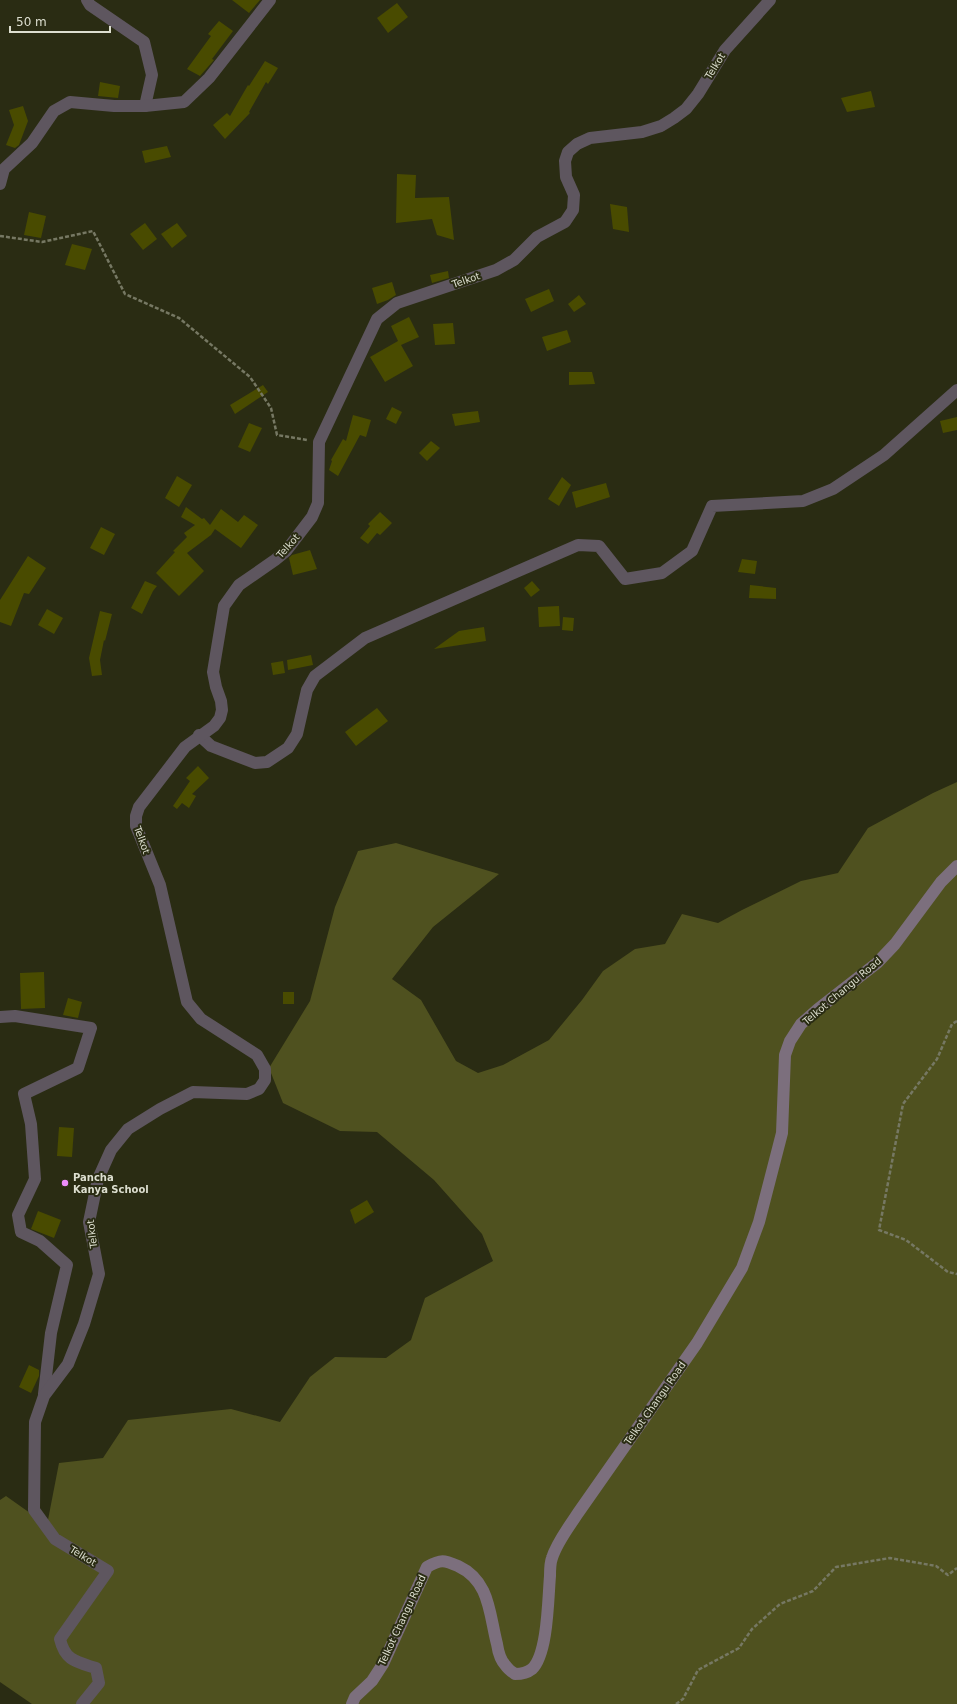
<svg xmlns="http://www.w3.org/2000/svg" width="957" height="1704" viewBox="0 0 957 1704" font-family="'DejaVu Sans',sans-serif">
<rect width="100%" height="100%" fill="#2a2c13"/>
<!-- green -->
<polygon fill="#4f511f" points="957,782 957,1704 32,1704 0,1682 0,1500 6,1496 47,1525 59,1463 103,1458 128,1420 231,1409 280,1422 310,1377 335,1357 386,1358 411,1340 425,1298 493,1261 482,1234 434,1180 377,1132 340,1131 283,1103 269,1068 310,1001 335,907 358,851 396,843 499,874 433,927 392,979 421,1000 456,1061 478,1073 503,1065 549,1040 582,1000 603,971 635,949 665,944 682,914 718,923 742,910 801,881 838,873 868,828 933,793"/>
<!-- building -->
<g fill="#494b00">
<polygon points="232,0 260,0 249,13"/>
<polygon points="397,3 408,17 388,33 377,18"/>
<polygon points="219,21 233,31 212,59 214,60 200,76 187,69 211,36 208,34"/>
<polygon points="265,61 278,68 268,84 266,82 249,112 250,113 225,139 213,125 227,113 230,116 248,85 249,86"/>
<polygon points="100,82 120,86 118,98 98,96"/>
<polygon points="871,91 875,107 847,112 841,98"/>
<polygon points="23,106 28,121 19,145 15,148 6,145 14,125 9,110"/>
<polygon points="167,146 171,157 145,163 142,151"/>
<polygon points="397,174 416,175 415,198 449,197 454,240 437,235 432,219 396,223"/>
<polygon points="610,204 627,207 629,232 613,229"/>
<polygon points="29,212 46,216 41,238 24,235"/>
<polygon points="145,223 157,239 143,250 130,234"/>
<polygon points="177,223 187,236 172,248 161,234"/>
<polygon points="72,244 92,249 85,270 65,265"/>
<polygon points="448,271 449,278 432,283 430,275"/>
<polygon points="392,282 396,295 388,300 377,304 372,288"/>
<polygon points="549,289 554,301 531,312 525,299"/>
<polygon points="579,295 586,304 574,312 568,304"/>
<polygon points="409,317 419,337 401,345 413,366 385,382 370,357 398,341 391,326"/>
<polygon points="453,323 455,344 435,345 433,324"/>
<polygon points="567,330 571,342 547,351 542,337"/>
<polygon points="569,372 592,372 595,384 569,385"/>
<polygon points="263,385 268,392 235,414 230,405"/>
<polygon points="392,407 402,412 396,424 386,419"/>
<polygon points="478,411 480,422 455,426 452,414"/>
<polygon points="353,415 371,420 366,437 360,435 338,476 329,470 332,461 331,460 343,439 346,441"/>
<polygon points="957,417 957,430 943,433 940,421"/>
<polygon points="249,423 262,428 250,452 238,447"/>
<polygon points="431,441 440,448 427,461 419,453"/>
<polygon points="177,476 192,485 179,507 165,498"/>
<polygon points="562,477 571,485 559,506 548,499"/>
<polygon points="606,483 610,497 576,508 572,492"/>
<polygon points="186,507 202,519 204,518 210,525 221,509 238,522 244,515 258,525 241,548 215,529 211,535 187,553 204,571 179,596 156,573 175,552 173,551 187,537 184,533 195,525 181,517"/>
<polygon points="380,512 392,523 380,535 377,533 368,544 360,538 370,526 368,524"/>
<polygon points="101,527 115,534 104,555 90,548"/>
<polygon points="310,550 317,569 293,575 289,558 292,555"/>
<polygon points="28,556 46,568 29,594 24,593 11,626 0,622 0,600"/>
<polygon points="742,559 757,561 755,574 738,572"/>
<polygon points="145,581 157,586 153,591 142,614 131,608"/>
<polygon points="532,581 540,590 531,597 524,588"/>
<polygon points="750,585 776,588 776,599 749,598"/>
<polygon points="559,606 560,626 539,627 538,607"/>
<polygon points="47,609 63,618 54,634 38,625"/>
<polygon points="100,611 112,614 105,641 104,640 100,660 102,675 92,676 89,658"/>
<polygon points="563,617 574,618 573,631 562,630"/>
<polygon points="484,627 486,641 434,649 459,631"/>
<polygon points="311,655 313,665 288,670 287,660"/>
<polygon points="283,661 285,673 273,675 271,663"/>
<polygon points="377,708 388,721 356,746 345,732"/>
<polygon points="198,766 209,778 192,794 196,796 189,808 182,803 177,809 173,806 190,781 186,778"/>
<polygon points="44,972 45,1008 21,1009 20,973"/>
<rect x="283" y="992" width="11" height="12"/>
<polygon points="68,998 82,1002 78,1018 63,1015"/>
<polygon points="59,1127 74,1128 72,1157 57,1156"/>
<polygon points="367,1200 374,1212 355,1224 350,1210"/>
<polygon points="38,1211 61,1220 54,1238 31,1229"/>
<polygon points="29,1365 39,1370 39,1376 31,1393 19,1387"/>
</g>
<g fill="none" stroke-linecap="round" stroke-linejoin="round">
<!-- path -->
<g stroke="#767863" stroke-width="2.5" stroke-dasharray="4 2" stroke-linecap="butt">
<polyline points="0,236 42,242 93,231 125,294 179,318 250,377 271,408 277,435 307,440"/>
<polyline points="957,1021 952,1024 937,1059 903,1104 879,1230 906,1240 948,1272 957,1274"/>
<polyline points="676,1704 683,1699 698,1670 739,1648 752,1629 780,1604 813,1591 836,1567 890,1558 936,1566 948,1575 957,1568"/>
</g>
<!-- street -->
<g stroke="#5e565f" stroke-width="12">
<polyline points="87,0 90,5 144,42 152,75 145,106"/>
<polyline points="0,184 4,169 32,143 54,111 70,102 114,106 145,106 184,102 209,78 270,0"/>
<polyline points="199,735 211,746 255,763 267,762 288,748 297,734 307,690 315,676 365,638 578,545 599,546 625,579 662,573 692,551 712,506 803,501 833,489 884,455 957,390"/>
<polyline points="0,1017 15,1016 91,1028 78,1068 24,1094 31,1124 35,1179 18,1215 21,1232 40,1241 67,1265 51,1333 44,1394"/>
<path d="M82,1704L99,1683L96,1668C77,1662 65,1661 60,1639L108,1571L55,1539L34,1510L35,1422L44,1396L68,1364L84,1324L99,1274L89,1222L98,1179L111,1150L128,1129L160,1109L193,1092L247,1094L259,1089L265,1080V1069L257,1055L201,1019L187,1002L160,885L136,826V816L139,807L185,747L214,726L220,718L222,710L221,701L216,687L213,672L224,606L239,585L275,560L286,551L312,517L318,503L319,442L377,319L397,303L496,270L514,260L537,237L565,222L573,210L574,195L566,177L565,161L568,152L577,144L590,138L642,132L661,126L674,118L686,109L698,94L725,50L770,0"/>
</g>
<!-- secondary -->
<path stroke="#7c6f7d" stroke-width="12" d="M352,1704L355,1697L372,1681L383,1664L427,1567C441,1559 444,1560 458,1566C490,1581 489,1613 497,1644C498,1651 501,1661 506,1666C508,1669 512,1672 515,1674C521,1674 527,1673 532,1669C548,1654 548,1598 550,1576C550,1570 550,1563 552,1558C557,1542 569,1527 578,1513L697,1343L742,1268L759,1222L782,1133L785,1055L790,1041L801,1024L818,1009L877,963L895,944L941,882L957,866"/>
</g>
<!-- markers -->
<circle fill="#ed8cfa" stroke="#2a2c13" stroke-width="1.5" cx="65" cy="1183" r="4"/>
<g text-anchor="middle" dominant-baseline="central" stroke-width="4" stroke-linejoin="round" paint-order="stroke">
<!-- street labels -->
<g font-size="10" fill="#dddfd0" stroke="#2a2c13">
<text transform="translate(715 66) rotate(-58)">Telkot</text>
<text transform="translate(466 280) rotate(-19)">Telkot</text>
<text transform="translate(288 546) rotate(-48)">Telkot</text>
<text transform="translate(142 840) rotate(70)">Telkot</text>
<text transform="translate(842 991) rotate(-40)">Telkot Changu Road</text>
<text transform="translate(92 1234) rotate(-97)">Telkot</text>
<text transform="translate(655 1403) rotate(-55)">Telkot Changu Road</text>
<text transform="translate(83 1556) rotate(31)">Telkot</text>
<text transform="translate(402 1620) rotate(-65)">Telkot Changu Road</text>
</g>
<!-- poi labels -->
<g font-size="10" font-weight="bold" fill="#dddfd0" stroke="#2a2c13" text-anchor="start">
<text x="73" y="1177">Pancha<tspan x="73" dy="12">Kanya School</tspan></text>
</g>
</g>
<!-- scale -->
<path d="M10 26v6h100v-6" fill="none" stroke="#dddfd0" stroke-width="2"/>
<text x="16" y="26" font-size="12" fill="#dddfd0" stroke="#2a2c13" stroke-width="3" paint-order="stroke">50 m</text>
</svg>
